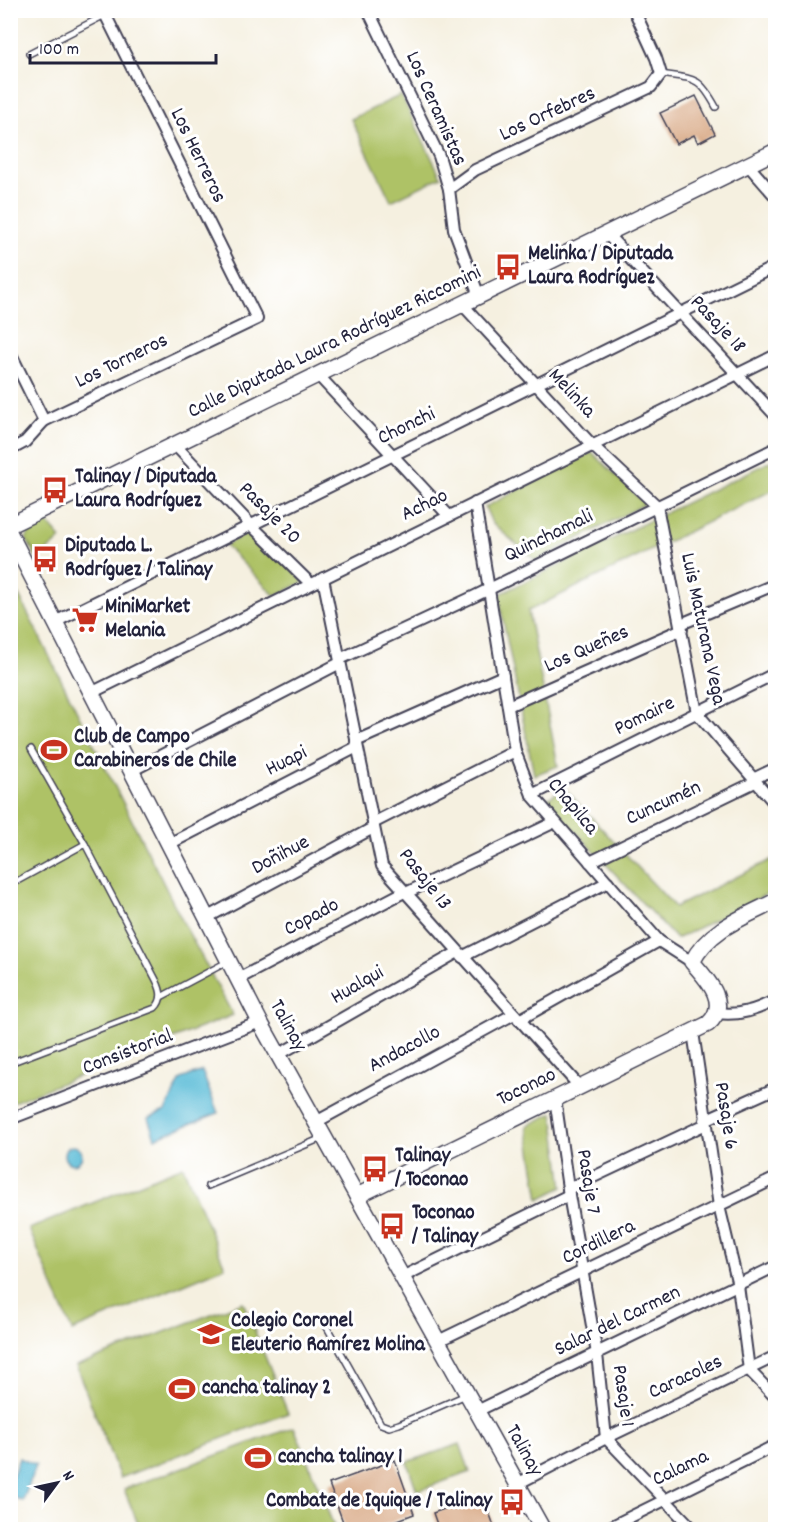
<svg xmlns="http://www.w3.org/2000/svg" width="786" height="1540" viewBox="0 0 786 1540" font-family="Dekko,sans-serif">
<rect width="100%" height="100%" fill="#fff"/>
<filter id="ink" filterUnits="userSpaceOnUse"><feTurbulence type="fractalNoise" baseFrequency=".0167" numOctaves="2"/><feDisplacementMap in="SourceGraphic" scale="12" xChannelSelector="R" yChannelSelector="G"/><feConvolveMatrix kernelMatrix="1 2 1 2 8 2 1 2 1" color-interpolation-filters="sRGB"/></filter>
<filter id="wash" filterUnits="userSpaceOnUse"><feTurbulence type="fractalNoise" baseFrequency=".008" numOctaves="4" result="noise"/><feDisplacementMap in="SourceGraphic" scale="24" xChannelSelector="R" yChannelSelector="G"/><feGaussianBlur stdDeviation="1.35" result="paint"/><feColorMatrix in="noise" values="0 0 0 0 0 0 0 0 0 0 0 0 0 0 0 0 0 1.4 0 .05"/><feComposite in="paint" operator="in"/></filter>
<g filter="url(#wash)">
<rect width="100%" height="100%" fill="#f5f0e0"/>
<!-- green -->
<g fill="#aec266" stroke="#687250" stroke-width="1.5">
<polygon points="401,95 441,177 391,201 351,119"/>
<polygon points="592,452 645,504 536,561 492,523 485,507"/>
<polygon points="775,459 775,489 528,611 558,766 534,775 498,595"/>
<polygon points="48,523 61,539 37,559 26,539 29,533"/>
<polygon points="251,531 304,582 275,596 225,545"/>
<polygon points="10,578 183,922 233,1015 11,1103"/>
<polygon points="564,788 675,907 775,858 775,890 676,939 546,800"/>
<polygon points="553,1113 563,1187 539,1199 527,1126"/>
<polygon points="183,1166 225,1267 72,1331 29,1229"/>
<polygon points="243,1302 288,1413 120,1478 76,1366"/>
<polygon points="294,1427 335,1529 140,1529 124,1489"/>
<polygon points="460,1444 470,1472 417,1491 407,1462"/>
</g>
<!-- water -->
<g fill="#58bbd7" stroke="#3d6e89" stroke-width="1.5">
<polygon points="202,1071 218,1113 155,1138 148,1118 165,1111 181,1079"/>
<circle cx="73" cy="1155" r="9"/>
<polygon points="19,1458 36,1465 23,1501 11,1496 11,1480"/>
</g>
<g id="blocks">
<!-- building -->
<g fill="#d9aa87">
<polygon points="696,96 715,134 698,143 694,135 676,144 660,113"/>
<polygon points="395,1460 414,1514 371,1530 346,1530 329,1484"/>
<polygon points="483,1495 494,1526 490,1530 439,1530 433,1513"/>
</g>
</g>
</g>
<g filter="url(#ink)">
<use href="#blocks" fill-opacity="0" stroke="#424154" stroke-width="1.5"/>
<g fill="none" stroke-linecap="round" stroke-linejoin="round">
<!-- lane casing -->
<g stroke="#424154" stroke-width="8">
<g id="lane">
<polyline points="29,54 105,15"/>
<path d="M661,74C695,79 699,76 716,107"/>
<polyline points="10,885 85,844"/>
<polyline points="161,997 227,962"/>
<path d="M10,1063L155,1008C165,998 160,987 154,976L85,844L31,749"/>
<polyline points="208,1186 322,1138"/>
<polyline points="324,1322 381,1424 389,1427 399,1424 466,1395"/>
</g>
</g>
<!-- street casing -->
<g stroke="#424154" stroke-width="14">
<g id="street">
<polyline points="368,10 439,156 449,189 454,229 479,296"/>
<polyline points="748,165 776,197"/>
<polyline points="449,189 475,170 651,87 661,74 656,58 634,10"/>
<polyline points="606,233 776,416"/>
<polyline points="462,304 592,445 657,506 697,713 776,805"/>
<polyline points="10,352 44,421"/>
<polyline points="318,375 449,516"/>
<polyline points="176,446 251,525 311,584"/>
<polyline points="10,450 25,442 44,421 257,319 103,10"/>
<polyline points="475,503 515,751 532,795 659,941 692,962"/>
<polyline points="323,578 382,866 579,1086"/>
<polyline points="55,622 776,266"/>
<polyline points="681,624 776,584"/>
<polyline points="340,659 475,596 776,448"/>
<polyline points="91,693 776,355"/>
<polyline points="508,706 682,629"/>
<polyline points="356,741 503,676"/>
<polyline points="131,771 340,663"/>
<polyline points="753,779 776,768"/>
<polyline points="532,795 776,673"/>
<polyline points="373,823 515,751"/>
<polyline points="169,844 357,747"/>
<polyline points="590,862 755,782"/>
<polyline points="406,893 555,822"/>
<polyline points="206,918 373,828"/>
<polyline points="462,957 608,882"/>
<polyline points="238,979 404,892"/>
<path d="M717,1013C739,1016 756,1010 776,1000"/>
<polyline points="519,1020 659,941"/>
<polyline points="693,1032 719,1206 738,1285 749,1370 776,1398"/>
<polyline points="278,1055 458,952"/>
<polyline points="555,1098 569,1195 597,1354 606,1438 694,1530"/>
<polyline points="10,1119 260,1022"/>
<polyline points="705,1120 776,1088"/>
<polyline points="316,1122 514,1014"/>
<polyline points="568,1189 706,1124"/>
<polyline points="402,1277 569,1195"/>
<polyline points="438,1341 776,1178"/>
<polyline points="477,1411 776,1266"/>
<polyline points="517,1484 606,1438 776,1356"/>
<polyline points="604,1530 776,1445"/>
</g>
</g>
<!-- secondary casing -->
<g stroke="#424154" stroke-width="18">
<g id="secondary">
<polyline points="10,525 776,151"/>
<polyline points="10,534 260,1022 543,1530"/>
<path d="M357,1196L708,1024C731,1004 707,979 692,962C709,929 744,917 776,901"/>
</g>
</g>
<!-- lane -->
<use href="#lane" stroke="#fff" stroke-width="5"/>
<!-- street -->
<use href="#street" stroke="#fff" stroke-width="10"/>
<!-- secondary -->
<use href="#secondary" stroke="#fff" stroke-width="15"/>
</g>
</g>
<!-- icons -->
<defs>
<g id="bus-bare" transform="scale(2.07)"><path d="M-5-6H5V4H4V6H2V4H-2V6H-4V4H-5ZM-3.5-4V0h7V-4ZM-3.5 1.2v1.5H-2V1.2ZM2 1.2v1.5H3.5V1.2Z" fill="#c8321e" stroke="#fff" stroke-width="2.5" paint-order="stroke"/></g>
<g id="supermarket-bare" transform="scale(2.07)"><path d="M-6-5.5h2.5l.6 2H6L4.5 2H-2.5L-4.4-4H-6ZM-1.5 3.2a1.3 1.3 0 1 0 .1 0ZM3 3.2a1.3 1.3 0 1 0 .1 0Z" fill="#c8321e" stroke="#fff" stroke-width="2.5" paint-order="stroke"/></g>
<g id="stadium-bare" transform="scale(2.07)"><path d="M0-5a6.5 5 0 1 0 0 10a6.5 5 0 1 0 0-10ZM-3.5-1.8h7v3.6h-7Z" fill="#c8321e" stroke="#fff" stroke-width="2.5" paint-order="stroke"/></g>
<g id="school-bare" transform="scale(2.07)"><path d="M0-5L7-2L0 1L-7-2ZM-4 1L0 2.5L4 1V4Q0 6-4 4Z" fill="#c8321e" stroke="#fff" stroke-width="2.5" paint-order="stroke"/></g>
</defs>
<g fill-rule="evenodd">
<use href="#bus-bare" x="508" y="267"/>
<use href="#bus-bare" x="55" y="490"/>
<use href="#bus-bare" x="45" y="559"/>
<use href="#supermarket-bare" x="85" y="620"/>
<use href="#stadium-bare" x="54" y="750"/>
<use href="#bus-bare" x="375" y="1169"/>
<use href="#bus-bare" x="392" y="1226"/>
<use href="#school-bare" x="211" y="1334"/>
<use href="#stadium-bare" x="182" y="1389"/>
<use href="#stadium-bare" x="258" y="1458"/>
<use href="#bus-bare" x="512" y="1502"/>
</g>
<g text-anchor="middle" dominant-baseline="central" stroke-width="6" stroke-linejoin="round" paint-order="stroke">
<!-- street labels -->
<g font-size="21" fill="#22223b" stroke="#fff">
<text transform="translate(435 109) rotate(66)">Los Ceramistas</text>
<text transform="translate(548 115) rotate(-25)">Los Orfebres</text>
<text transform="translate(197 156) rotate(64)">Los Herreros</text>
<text transform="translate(717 325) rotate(47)">Pasaje 18</text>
<text transform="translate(335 343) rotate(-26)">Calle Diputada Laura Rodríguez Riccomini</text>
<text transform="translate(122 362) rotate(-26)">Los Torneros</text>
<text transform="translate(571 394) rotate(47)">Melinka</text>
<text transform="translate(407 427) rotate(-26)">Chonchi</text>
<text transform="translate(425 506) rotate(-26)">Achao</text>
<text transform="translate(269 514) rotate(45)">Pasaje 20</text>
<text transform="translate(549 537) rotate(-26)">Quinchamali</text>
<text transform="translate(702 629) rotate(78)">Luis Maturana Vega</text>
<text transform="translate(587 650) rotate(-24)">Los Queñes</text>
<text transform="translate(645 717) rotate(-26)">Pomaire</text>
<text transform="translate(287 762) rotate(-27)">Huapi</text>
<text transform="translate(664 804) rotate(-25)">Cuncumén</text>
<text transform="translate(572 807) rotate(50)">Chapilca</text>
<text transform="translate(281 856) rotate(-28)">Doñihue</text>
<text transform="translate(424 880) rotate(52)">Pasaje 13</text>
<text transform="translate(312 918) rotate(-28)">Copado</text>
<text transform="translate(358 986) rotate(-30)">Hualqui</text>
<text transform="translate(287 1026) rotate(61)">Talinay</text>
<text transform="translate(405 1050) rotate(-28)">Andacollo</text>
<text transform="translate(128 1053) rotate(-21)">Consistorial</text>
<text transform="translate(527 1088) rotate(-26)">Toconao</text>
<text transform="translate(725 1116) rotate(81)">Pasaje 6</text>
<text transform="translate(587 1182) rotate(81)">Pasaje 7</text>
<text transform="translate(599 1243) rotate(-26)">Cordillera</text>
<text transform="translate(618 1322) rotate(-26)">Salar del Carmen</text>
<text transform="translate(686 1378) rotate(-25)">Caracoles</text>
<text transform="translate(622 1396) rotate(82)">Pasaje 1</text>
<text transform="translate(523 1451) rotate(61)">Talinay</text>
<text transform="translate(681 1469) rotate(-26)">Calama</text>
</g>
<!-- poi labels -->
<g font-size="21" font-weight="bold" fill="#22223b" stroke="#fff" text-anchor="start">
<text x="528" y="255">Melinka / Diputada<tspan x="528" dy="24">Laura Rodríguez</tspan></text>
<text x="75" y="478">Talinay / Diputada<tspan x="75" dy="24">Laura Rodríguez</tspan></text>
<text x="65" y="547">Diputada L.<tspan x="65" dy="24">Rodríguez / Talinay</tspan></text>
<text x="105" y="608">MiniMarket<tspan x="105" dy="24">Melania</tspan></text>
<text x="74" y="738">Club de Campo<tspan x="74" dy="24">Carabineros de Chile</tspan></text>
<text x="395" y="1157">Talinay<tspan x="395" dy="24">/ Toconao</tspan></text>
<text x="412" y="1214">Toconao<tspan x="412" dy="24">/ Talinay</tspan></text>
<text x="231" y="1322">Colegio Coronel<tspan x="231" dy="24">Eleuterio Ramírez Molina</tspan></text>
<text x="202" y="1389">cancha talinay 2</text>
<text x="278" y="1458">cancha talinay 1</text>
<text x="492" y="1502" text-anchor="end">Combate de Iquique / Talinay</text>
</g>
</g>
<!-- margin -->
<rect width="786" height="1540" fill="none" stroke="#fff" stroke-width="36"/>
<!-- north arrow -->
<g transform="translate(57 1483) rotate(57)" stroke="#ffffff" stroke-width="4.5" paint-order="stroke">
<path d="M0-4.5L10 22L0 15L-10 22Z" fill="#22223b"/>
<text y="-9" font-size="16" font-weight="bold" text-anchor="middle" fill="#22223b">N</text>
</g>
<!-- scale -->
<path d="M30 54v9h186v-9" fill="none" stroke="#22223b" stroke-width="3"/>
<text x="39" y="54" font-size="18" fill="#22223b" stroke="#ffffff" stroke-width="4.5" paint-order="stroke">100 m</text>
</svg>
